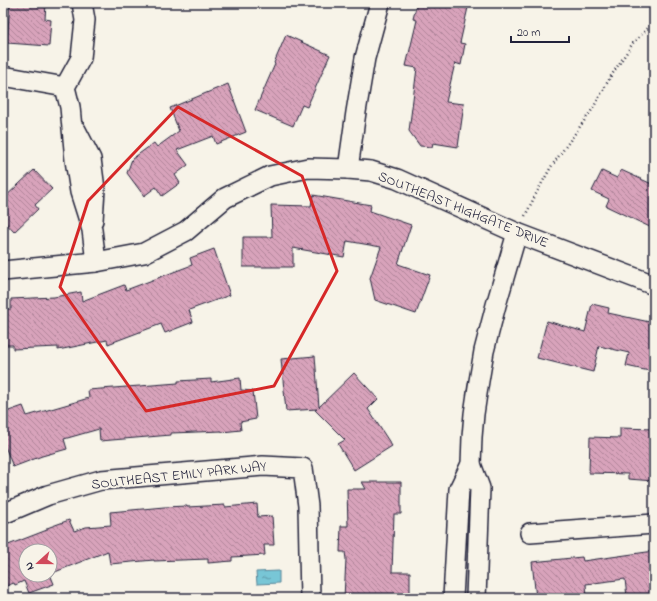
<svg xmlns="http://www.w3.org/2000/svg" width="657" height="601" viewBox="0 0 657 601" font-family="'Indie Flower',sans-serif">
<defs>
<pattern id="water-ripples" width="26" height="14" patternUnits="userSpaceOnUse"><rect width="26" height="14" fill="#78c6d6"/><path d="M2 4q2-2 4 0t4 0M15 11q2-2 4 0t4 0" fill="none" stroke="#62a0af"/></pattern>
<pattern id="building-back-hatch" width="6" height="6" patternUnits="userSpaceOnUse"><rect width="6" height="6" fill="#d8a3bb"/><path d="M-1 5l2 2M0 0l6 6M5-1l2 2" fill="none" stroke="#af8499"/></pattern>
</defs>
<rect width="100%" height="100%" fill="#f7f3e8"/>
<filter id="ink" filterUnits="userSpaceOnUse"><feTurbulence type="fractalNoise" baseFrequency=".025" numOctaves="2"/><feDisplacementMap in="SourceGraphic" scale="8" xChannelSelector="R" yChannelSelector="G"/><feConvolveMatrix kernelMatrix="1 2 1 2 8 2 1 2 1" color-interpolation-filters="sRGB"/></filter>
<g filter="url(#ink)">
<!-- water -->
<polygon fill="url(#water-ripples)" stroke="#568498" points="279,571 279,583 257,584 256,572"/>
<!-- building -->
<g fill="url(#building-back-hatch)" stroke="#22223b">
<polygon points="10,3 46,3 45,19 51,20 49,46 7,43"/>
<polygon points="417,3 469,3 460,43 465,44 461,65 455,63 446,102 464,104 458,147 433,143 432,147 420,146 409,131 417,68 406,66 417,20 413,19"/>
<polygon points="286,35 330,55 307,107 302,105 293,126 255,110 275,64 274,63"/>
<polygon points="228,84 246,132 216,144 213,136 177,150 188,165 175,175 180,183 162,196 156,187 144,196 127,173 132,159 154,143 157,147 179,131 170,108"/>
<polygon points="34,170 52,189 35,205 38,209 14,232 3,220 3,199"/>
<polygon points="621,170 654,185 654,229 606,206 609,199 592,191 602,171 617,178"/>
<polygon points="313,195 371,205 370,211 411,225 398,264 430,275 416,314 375,300 370,278 381,247 347,241 344,257 293,248 293,267 243,267 243,237 272,237 271,205 311,206"/>
<polygon points="214,249 230,295 189,310 193,322 165,333 161,324 108,344 107,340 58,350 58,347 13,349 13,345 6,345 5,309 11,309 11,299 54,297 81,292 82,301 124,285 126,290 192,265 190,258"/>
<polygon points="592,304 609,308 608,313 654,323 654,372 626,366 629,353 599,346 593,372 537,358 547,321 585,332"/>
<polygon points="315,356 319,407 354,373 378,399 368,409 392,446 354,470 338,444 345,440 315,410 317,409 286,411 281,359"/>
<polygon points="240,378 241,390 253,391 256,419 240,422 241,430 222,432 222,431 171,433 171,435 100,441 99,429 64,439 67,449 42,456 13,467 3,441 3,413 23,406 27,416 89,398 88,390 178,383 178,381 211,379 211,382"/>
<polygon points="620,428 654,429 654,481 628,479 628,474 589,473 590,437 620,438"/>
<polygon points="362,482 401,482 401,514 394,514 392,572 410,572 410,594 397,594 397,598 344,598 346,559 345,552 340,552 341,526 348,526 347,489 366,489"/>
<polygon points="257,504 258,517 272,516 274,545 264,545 265,555 232,557 232,561 208,563 208,559 154,561 154,560 110,564 108,551 50,574 50,551 26,551 26,575 50,575 50,574 54,584 29,593 24,581 15,585 14,583 3,587 3,547 47,530 47,528 69,520 74,531 86,527 111,525 110,512 164,507 187,506 187,507 225,505 225,507"/>
<polygon points="654,551 654,594 627,597 625,579 586,584 587,598 536,598 532,562 582,557 583,561"/>
</g>
<g fill="none" stroke-linecap="round" stroke-linejoin="round">
<!-- minor casing -->
<g stroke="#22223b" stroke-width="22">
<g id="minor">
<polyline points="82,3 85,20 81,58 65,87 70,107 75,160 80,192 92,230 96,262"/>
<polyline points="3,76 65,87"/>
<polyline points="76,130 91,159 95,189 93,220"/>
<polyline points="348,169 356,112 365,58 380,3"/>
<polyline points="3,271 96,262 144,253 186,231 225,198 270,176 308,168 348,169 371,171 397,179 517,233 654,285"/>
<polyline points="471,464 480,488 476,598"/>
<polyline points="3,514 48,495 101,480 263,466 303,468 308,506 310,598"/>
<polyline points="530,533 654,524"/>
<polyline points="453,598 459,489 471,464 472,437 474,414 478,387 484,351 496,305 517,233"/>
</g>
</g>
<!-- path -->
<polyline stroke="#22223b" stroke-width="2.5" stroke-dasharray="1 3" stroke-linecap="butt" points="525,216 537,192 551,167 592,110 611,76 633,43 654,22"/>
<!-- minor -->
<use href="#minor" stroke="#f7f3e8" stroke-width="19"/>
</g>
</g>
<!-- marked area -->
<path fill="none" stroke="#d62828" stroke-width="3" stroke-linejoin="round" d="M178,107L302,176L337,271L274,386L146,411L60,287L88,201Z"/>
<g text-anchor="middle" dominant-baseline="central" stroke-width="4" stroke-linejoin="round" paint-order="stroke">
<!-- street labels -->
<g font-size="14" fill="#22223b" stroke="#f7f3e8">
<text transform="translate(463 210) rotate(22)">SOUTHEAST HIGHGATE DRIVE</text>
<text transform="translate(179 476) rotate(-6)">SOUTHEAST EMILY PARK WAY</text>
</g>
</g>
<!-- margin -->
<rect width="657" height="601" fill="none" stroke="#f7f3e8" stroke-width="16"/>
<rect x="8" y="8" width="641" height="585" fill="none" stroke="#22223b" stroke-width="1.5" filter="url(#ink)"/>
<!-- north arrow -->
<g transform="translate(38 563) rotate(249)"><circle r="19" fill="#f7f3e8" stroke="#a29fa3"/>
<path d="M0-3L7 15L0 10L-7 15Z" fill="#d1495b"/>
<text y="-6" font-size="11" font-weight="bold" text-anchor="middle" fill="#22223b">N</text>
</g>
<!-- scale -->
<path d="M511 36v6h58v-6" fill="none" stroke="#22223b" stroke-width="2"/>
<text x="517" y="36" font-size="12" fill="#22223b" stroke="#f7f3e8" stroke-width="3" paint-order="stroke">20 m</text>
</svg>
